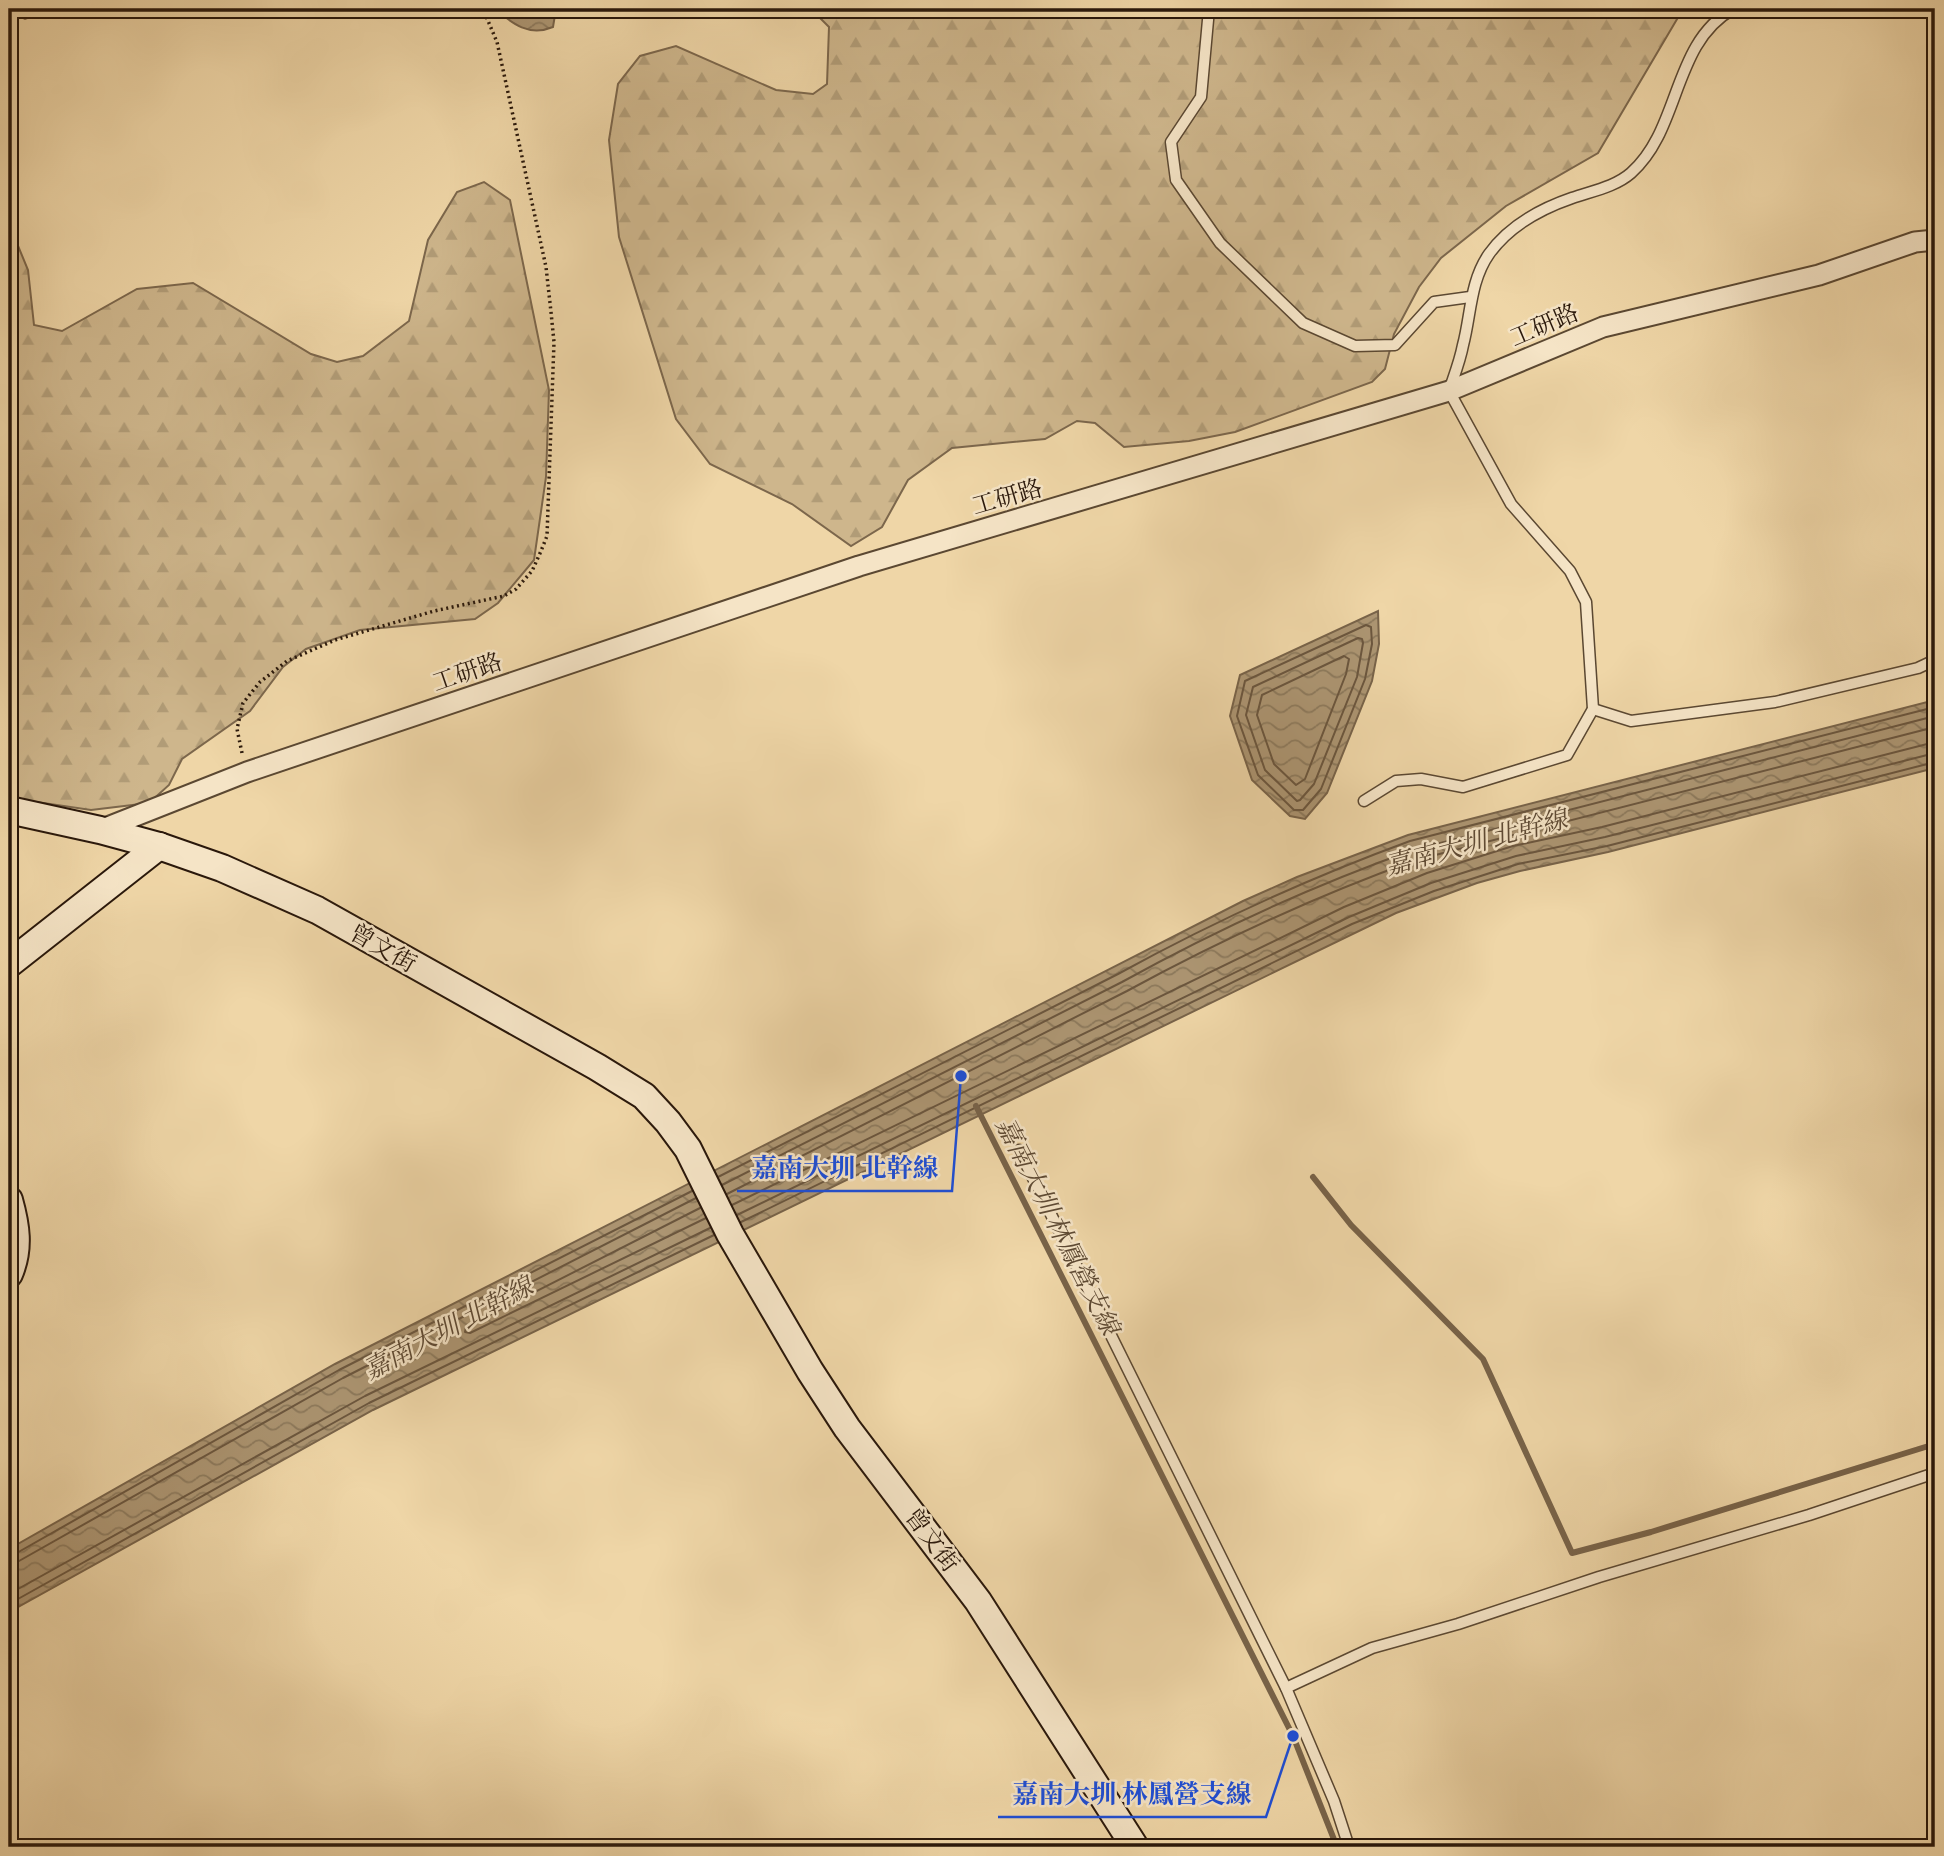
<svg xmlns="http://www.w3.org/2000/svg" width="1944" height="1856" viewBox="0 0 1944 1856" font-family="'IM FELL Great Primer','Noto Serif TC',serif">
<defs>
<pattern id="forest-firs" width="22" height="20" patternUnits="userSpaceOnUse" patternTransform="scale(1.75)"><rect width="22" height="20" fill="#ceb68c"/><path d="M5 1l3.5 6h-7zM16 11l3.5 6h-7z" fill="#b19c77"/></pattern>
<pattern id="water-waves" width="16" height="10" patternUnits="userSpaceOnUse" patternTransform="scale(1.75)"><rect width="16" height="10" fill="#ac9572"/><path d="M0 5q4-4 8 0t8 0" fill="none" stroke="#8c795c"/></pattern>
</defs>
<rect width="100%" height="100%" fill="#efd6a7"/>
<filter id="stains"><feTurbulence type="fractalNoise" baseFrequency=".00286" numOctaves="4"/><feColorMatrix values="0 0 0 0 .2 0 0 0 0 .09 0 0 0 0 .02 0 0 0 .5 -.17"/></filter>
<radialGradient id="worn" r=".72"><stop offset=".6" stop-color="#630" stop-opacity="0"/><stop offset="1" stop-color="#630" stop-opacity=".3"/></radialGradient>
<!-- forest -->
<g fill="url(#forest-firs)" stroke="#7c674c" stroke-width="2">
<polygon points="811,9 1683,9 1598,153 1506,206 1441,258 1419,287 1394,334 1385,369 1372,382 1235,432 1189,441 1124,447 1095,423 1077,421 1045,439 952,448 908,480 882,527 851,546 792,504 710,464 676,419 619,237 609,140 618,84 640,56 676,46 776,90 813,94 827,84 829,27"/>
<polygon points="484,182 510,200 549,390 546,477 534,560 498,603 475,619 360,630 306,649 283,667 250,711 182,759 169,785 149,803 91,810 9,798 9,224 28,270 34,325 62,331 137,289 193,283 311,354 337,362 363,356 409,321 428,240 457,192"/>
</g>
<!-- water -->
<g fill="url(#water-waves)" stroke="#786349" stroke-width="2">
<polygon points="9,9 52,9 25,19 9,11"/>
<path d="M495,9H556L553,27C529,37 513,24 495,9Z"/>
<polygon points="1378,611 1379,644 1372,681 1327,793 1305,819 1290,816 1252,780 1230,716 1240,675"/>
<polygon points="1935,700 1935,768 1608,852 1520,871 1477,883 1396,913 373,1410 9,1612 9,1549 335,1364 1243,901 1297,877 1408,835"/>
</g>
<g fill="none" stroke-linecap="round" stroke-linejoin="round">
<!-- shore -->
<g stroke="#6b563e" stroke-width="2">
<polygon points="1366,625 1371,627 1372,644 1365,679 1321,789 1303,810 1294,810 1258,775 1237,716 1245,681"/>
<polygon points="1358,638 1362,639 1363,643 1357,677 1314,784 1300,800 1297,801 1265,770 1246,715 1253,687"/>
<polygon points="1344,656 1349,659 1346,674 1305,779 1296,785 1274,764 1257,715 1262,695"/>
<path d="M718,1177L1118,974C1213,922 1309,878 1410,841L1935,707"/>
<path d="M722,1185L1122,982C1216,930 1312,886 1413,850L1935,716"/>
<path d="M727,1194L1127,991C1221,940 1316,896 1416,860L1935,727"/>
<polyline points="732,1205 1344,907 1427,873 1513,846 1602,827 1935,742"/>
<polyline points="700,1208 466,1327 465,1332 470,1333 706,1218"/>
<polyline points="737,1215 1349,917 1431,883 1516,856 1605,837 1935,753"/>
<polyline points="741,1222 1352,924 1434,891 1518,864 1607,846 1935,762"/>
<polyline points="9,1555 15,1554 339,1370 692,1191"/>
<polyline points="9,1563 19,1561 343,1378 696,1198"/>
<polyline points="9,1594 365,1396 710,1228"/>
<polyline points="9,1604 369,1403 714,1235"/>
</g>
<!-- stream -->
<g stroke="#786349" stroke-width="6">
<polyline points="976,1106 1293,1736 1337,1847"/>
<polyline points="1313,1177 1351,1225 1483,1359 1572,1553 1651,1532 1935,1444"/>
</g>
<!-- lane casing -->
<g stroke="#5b4832" stroke-width="13">
<g id="lane">
<polyline points="1209,9 1201,97 1171,142 1176,180 1220,243 1303,323 1355,346 1395,345 1434,302 1470,297"/>
<polyline points="1593,709 1631,721 1775,702 1918,668 1935,660"/>
<path d="M1364,801L1396,781L1421,779L1463,787L1567,755L1593,709L1586,602L1570,571L1511,504L1449,391C1454,376 1460,361 1463,345C1471,315 1470,281 1489,254C1509,226 1540,209 1572,198C1592,191 1615,187 1631,173C1681,129 1672,43 1733,9"/>
<polyline points="1019,1150 1286,1688 1334,1801 1349,1847"/>
<polyline points="1286,1688 1372,1648 1458,1624 1599,1577 1809,1515 1935,1473"/>
</g>
</g>
<!-- street casing -->
<g stroke="#5b4832" stroke-width="23">
<polyline id="street" points="100,830 247,772 859,566 1449,391 1603,327 1819,275 1915,242 1935,240"/>
</g>
<!-- secondary casing -->
<g stroke="#2a180b" stroke-width="30">
<g id="secondary">
<polyline points="9,810 100,830 159,846 222,868 317,910 597,1067 644,1096 668,1122 688,1149 730,1234 810,1371 847,1428 978,1601 1135,1847"/>
<polyline points="9,964 159,846"/>
<path d="M9,1200C16,1225 20,1248 9,1274"/>
</g>
</g>
<!-- path -->
<polyline stroke="#2a180b" stroke-width="3.5" stroke-dasharray="2 3.5" stroke-linecap="butt" points="242,753 237,729 243,703 260,682 287,661 335,640 434,611 504,596 516,589 532,571 541,551 547,536 554,342 551,312 546,267 497,42 483,9"/>
<!-- lane -->
<use href="#lane" stroke="#f5e4c6" stroke-width="10"/>
<!-- street -->
<use href="#street" stroke="#f5e4c6" stroke-width="19"/>
<!-- secondary -->
<use href="#secondary" stroke="#f5e4c6" stroke-width="26"/>
</g>
<g text-anchor="middle" dominant-baseline="central" stroke-width="5" stroke-linejoin="round" paint-order="stroke">
<!-- street labels -->
<g font-size="24" fill="#2a180b" stroke="#f5e4c6">
<text transform="translate(1544 325) rotate(-23)">工研路</text>
<text transform="translate(1007 497) rotate(-16)">工研路</text>
<text transform="translate(467 672) rotate(-19)">工研路</text>
<text transform="translate(383 948) rotate(30)">曾文街</text>
<text transform="translate(932 1540) rotate(53)">曾文街</text>
</g>
<!-- water labels -->
<g font-size="26" font-style="italic" fill="#5e4a34" stroke="#f5e4c6">
<text transform="translate(1476 842) rotate(-15)">嘉南大圳 北幹線</text>
<text transform="translate(1058 1226) rotate(63)">嘉南大圳 林鳳營支線</text>
<text transform="translate(448 1328) rotate(-28)">嘉南大圳 北幹線</text>
</g>
</g>
<!-- callouts -->
<path fill="none" stroke="#1d4ed8" stroke-width="2.5" d="M961 1076L952 1191H737M1293 1736L1266 1817H998"/>
<g fill="#1d4ed8" stroke="#f5e4c6" stroke-width="2.5">
<circle cx="961" cy="1076" r="7"/>
<circle cx="1293" cy="1736" r="7"/>
</g>
<g font-size="26" text-anchor="middle" font-weight="bold" fill="#1d4ed8" stroke="#f5e4c6" stroke-width="5" stroke-linejoin="round" paint-order="stroke">
<text x="845" y="1177">嘉南大圳 北幹線</text>
<text x="1132" y="1803">嘉南大圳 林鳳營支線</text>
</g>
<!-- margin -->
<rect width="1944" height="1856" fill="none" stroke="#efd6a7" stroke-width="35"/>
<rect x="10" y="10" width="1923" height="1835" fill="none" stroke="#2a180b" stroke-width="3.5"/>
<rect x="18" y="18" width="1909" height="1821" fill="none" stroke="#2a180b" stroke-width="2"/>
<rect width="100%" height="100%" filter="url(#stains)"/>
<rect width="100%" height="100%" fill="url(#worn)"/>
</svg>
